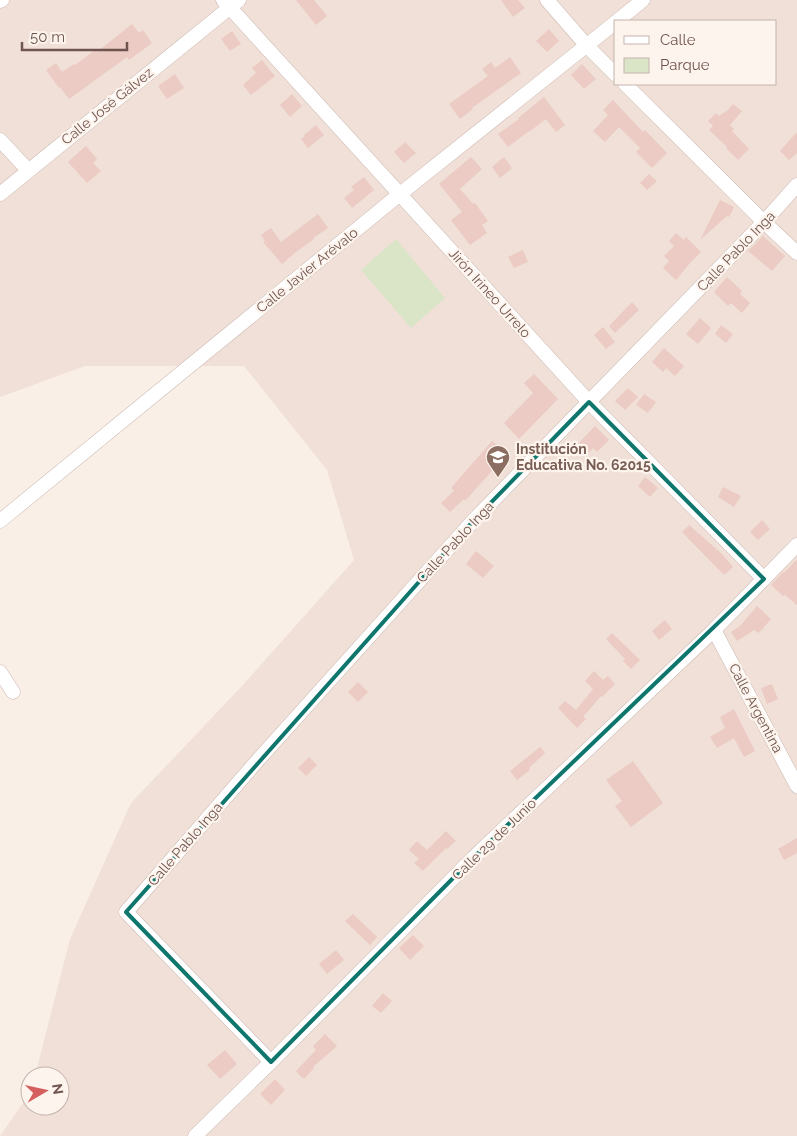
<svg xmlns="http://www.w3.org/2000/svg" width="797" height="1136" viewBox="0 0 797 1136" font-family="Raleway,sans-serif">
<rect width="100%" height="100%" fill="#f9efe7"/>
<!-- residential -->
<path fill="#f0e0d7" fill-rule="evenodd" d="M0,0H797V1136H0L30,1093V1106H60V1076H35L70,939L131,803L242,686L354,560L327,470L244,366H85L0,397ZM616,21H776V84H616Z"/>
<!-- green -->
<polygon fill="#dae5c8" points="396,239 445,298 411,328 361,270"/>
<!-- building -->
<g fill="#ebcbc3">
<polygon points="296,0 314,0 327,16 316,25"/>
<polygon points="501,0 518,0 525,8 513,17"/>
<polygon points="132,24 139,33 143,30 152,43 129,60 127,57 69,99 60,87 59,88 46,70 56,63 62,72 74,64 75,65 95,50 97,52"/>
<polygon points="549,29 559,41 547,52 536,41"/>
<polygon points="232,31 241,44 230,51 221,39"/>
<polygon points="510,57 521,73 472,108 473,109 460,119 449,104 488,76 482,69 491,62 495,68"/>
<polygon points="262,60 275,76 251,95 243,85 256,73 252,68"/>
<polygon points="582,64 596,79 584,89 571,75"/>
<polygon points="175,74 184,88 167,99 158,86"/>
<polygon points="292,94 302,106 290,117 280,105"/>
<polygon points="544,97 565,125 556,132 546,119 529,132 529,131 508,147 498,134 519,119 518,118"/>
<polygon points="613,100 643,132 645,130 667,153 652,168 636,152 640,148 619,127 605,142 593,131 608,115 603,110"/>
<polygon points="733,104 742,111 730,125 734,129 732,131 749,149 738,160 726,148 727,147 709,130 713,126 708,121 716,113 719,116 728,110"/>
<polygon points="316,125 324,135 308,148 301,139 305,136 304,135"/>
<polygon points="797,132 797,153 789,160 780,151"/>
<polygon points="405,142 416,153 404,163 394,152"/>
<polygon points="86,146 97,159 93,163 101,171 87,183 68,162"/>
<polygon points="471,157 482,169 460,189 473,204 475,203 488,221 482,225 487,233 470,245 451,220 462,212 439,184"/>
<polygon points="504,157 512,168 500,178 492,167"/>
<polygon points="649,174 657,181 647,190 640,183"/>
<polygon points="364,177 374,190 352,208 344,198 354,190 351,187"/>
<polygon points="720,200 734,207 729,217 727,216 700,240"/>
<polygon points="318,214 328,228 313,238 314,239 297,251 282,264 263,242 265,241 261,235 271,228 281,242"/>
<polygon points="676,233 684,240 686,237 701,252 690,263 676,280 663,268 669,261 664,256 674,246 669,241"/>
<polygon points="763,236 785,256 772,271 748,251"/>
<polygon points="523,250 528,262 514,268 508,257"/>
<polygon points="727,277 742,291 740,294 750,303 742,313 731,303 728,306 714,292"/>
<polygon points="632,302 639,310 615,333 609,326"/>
<polygon points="700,318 711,328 698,344 686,334"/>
<polygon points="721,325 733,334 726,343 715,334"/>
<polygon points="603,327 615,342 606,349 594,335"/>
<polygon points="664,348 684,366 675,376 666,368 663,372 652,362"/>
<polygon points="534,374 558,399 519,439 504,423 533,393 524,383"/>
<polygon points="628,388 638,397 625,410 615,401"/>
<polygon points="644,394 656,402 648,413 636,405"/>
<polygon points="595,426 609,440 597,452 593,448 586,456 576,446"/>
<polygon points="492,441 507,454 465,501 464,499 450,512 441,503 454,491 451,488"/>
<polygon points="645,477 658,488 650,497 638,486"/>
<polygon points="723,487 741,496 734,507 718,497"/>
<polygon points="762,520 770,529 758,540 750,532"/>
<polygon points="689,525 722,554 733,567 724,575 682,532"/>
<polygon points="476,551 494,566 483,578 466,564"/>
<polygon points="797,559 797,605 785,595 783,596 771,585 783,572 784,573"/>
<polygon points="757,606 771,619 759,633 754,630 737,641 731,632 740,626"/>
<polygon points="665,620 672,629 659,640 652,631"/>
<polygon points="612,633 640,660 631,669 623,661 625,659 606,639"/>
<polygon points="594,671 603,680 608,676 615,684 602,697 601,696 583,717 586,719 577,728 558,708 565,701 576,710 593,689 585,681"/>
<polygon points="358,682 368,692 358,702 348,692"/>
<polygon points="772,684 778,699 767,704 761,688"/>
<polygon points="734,709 755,751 744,757 734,738 717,748 710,737 725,728 720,717"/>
<polygon points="540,747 545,753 529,768 530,770 517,780 510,771"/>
<polygon points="309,757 317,765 306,776 298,768"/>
<polygon points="633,761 663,803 631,827 615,806 622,801 606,780"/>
<polygon points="446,831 456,841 447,849 446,848 423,871 414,863 419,859 409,850 417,841 427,850"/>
<polygon points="797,838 797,853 784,860 778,849"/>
<polygon points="353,914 377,937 370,945 345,921"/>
<polygon points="413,935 424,946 410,960 399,948"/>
<polygon points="336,950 344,960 327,974 319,964"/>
<polygon points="383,993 392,1001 381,1013 372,1006"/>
<polygon points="325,1034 337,1046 313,1067 314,1068 304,1079 303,1077 302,1078 296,1071 316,1050 313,1046"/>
<polygon points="225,1050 237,1064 220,1079 207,1065"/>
<polygon points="275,1079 285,1090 271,1105 260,1094"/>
</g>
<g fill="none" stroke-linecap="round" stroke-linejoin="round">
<!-- minor casing -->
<g stroke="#ccb8b2" stroke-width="15">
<g id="minor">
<polyline points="223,0 589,402 764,579"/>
<polyline points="547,0 587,46 616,75"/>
<polyline points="0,1 2,0"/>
<polyline points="617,21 643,0"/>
<polyline points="625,84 764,222 797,253"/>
<polyline points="0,140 28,170"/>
<polyline points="0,194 239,0"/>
<polyline points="0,521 400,194 616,22"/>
<polyline points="714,630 797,786"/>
<polyline points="0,672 13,692"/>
<polyline points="271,1062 126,912 258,760 473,521 764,222 797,185"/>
<polyline points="195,1136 271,1062 473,858 714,630 797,545"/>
</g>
</g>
<!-- minor -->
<use href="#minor" stroke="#fff" stroke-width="14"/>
</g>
<!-- marked area -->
<path fill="none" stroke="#0f766e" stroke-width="4" stroke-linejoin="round" d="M589,402L764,579L473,858L271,1062L126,912L473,521Z"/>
<!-- icons -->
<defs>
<g id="school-pin" transform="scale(1.25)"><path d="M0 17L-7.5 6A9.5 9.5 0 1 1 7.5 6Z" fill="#8d6e63" stroke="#fdf4ed"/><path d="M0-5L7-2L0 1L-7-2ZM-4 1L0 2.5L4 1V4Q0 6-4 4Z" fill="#fff"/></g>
</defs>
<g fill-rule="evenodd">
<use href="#school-pin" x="498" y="457"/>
</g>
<g text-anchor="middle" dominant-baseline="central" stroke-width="4.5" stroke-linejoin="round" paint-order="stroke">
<!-- street labels -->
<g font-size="14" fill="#70544f" stroke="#fdf4ed">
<text transform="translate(107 106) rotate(-39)">Calle José Gálvez</text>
<text transform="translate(736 251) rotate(-46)">Calle Pablo Inga</text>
<text transform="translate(307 270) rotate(-39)">Calle Javier Arévalo</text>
<text transform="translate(490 293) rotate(48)">Jirón Irineo Urrelo</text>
<text transform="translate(455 542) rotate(-47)">Calle Pablo Inga</text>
<text transform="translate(756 708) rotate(62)">Calle Argentina</text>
<text transform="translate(494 839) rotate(-44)">Calle 29 de Junio</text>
<text transform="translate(185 844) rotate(-49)">Calle Pablo Inga</text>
</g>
<!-- education labels -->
<g font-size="14" font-weight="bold" fill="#785e54" stroke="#fdf4ed" text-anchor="start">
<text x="516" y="449">Institución<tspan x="516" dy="16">Educativa No. 62015</tspan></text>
</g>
</g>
<!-- legend -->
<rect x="614" y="20" width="162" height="65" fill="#fdf4ed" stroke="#c5b4ae"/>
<rect x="624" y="36" width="25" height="8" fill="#ffffff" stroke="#c5b4ae"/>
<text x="660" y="45" font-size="15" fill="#70544f">Calle</text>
<rect x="624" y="58" width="25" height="15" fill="#dae5c8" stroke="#c5b4ae"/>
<text x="660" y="70" font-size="15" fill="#70544f">Parque</text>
<!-- north arrow -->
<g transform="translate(45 1091) rotate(81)"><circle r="24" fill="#fdf4ed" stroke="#c5b4ae"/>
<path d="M0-4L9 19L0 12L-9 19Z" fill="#d45f5c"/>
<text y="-8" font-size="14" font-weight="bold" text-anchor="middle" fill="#70544f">N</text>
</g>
<!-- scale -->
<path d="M22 42v8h105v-8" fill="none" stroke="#70544f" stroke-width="2.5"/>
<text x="30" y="42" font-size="15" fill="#70544f" stroke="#fdf4ed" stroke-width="4" paint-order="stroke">50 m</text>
</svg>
